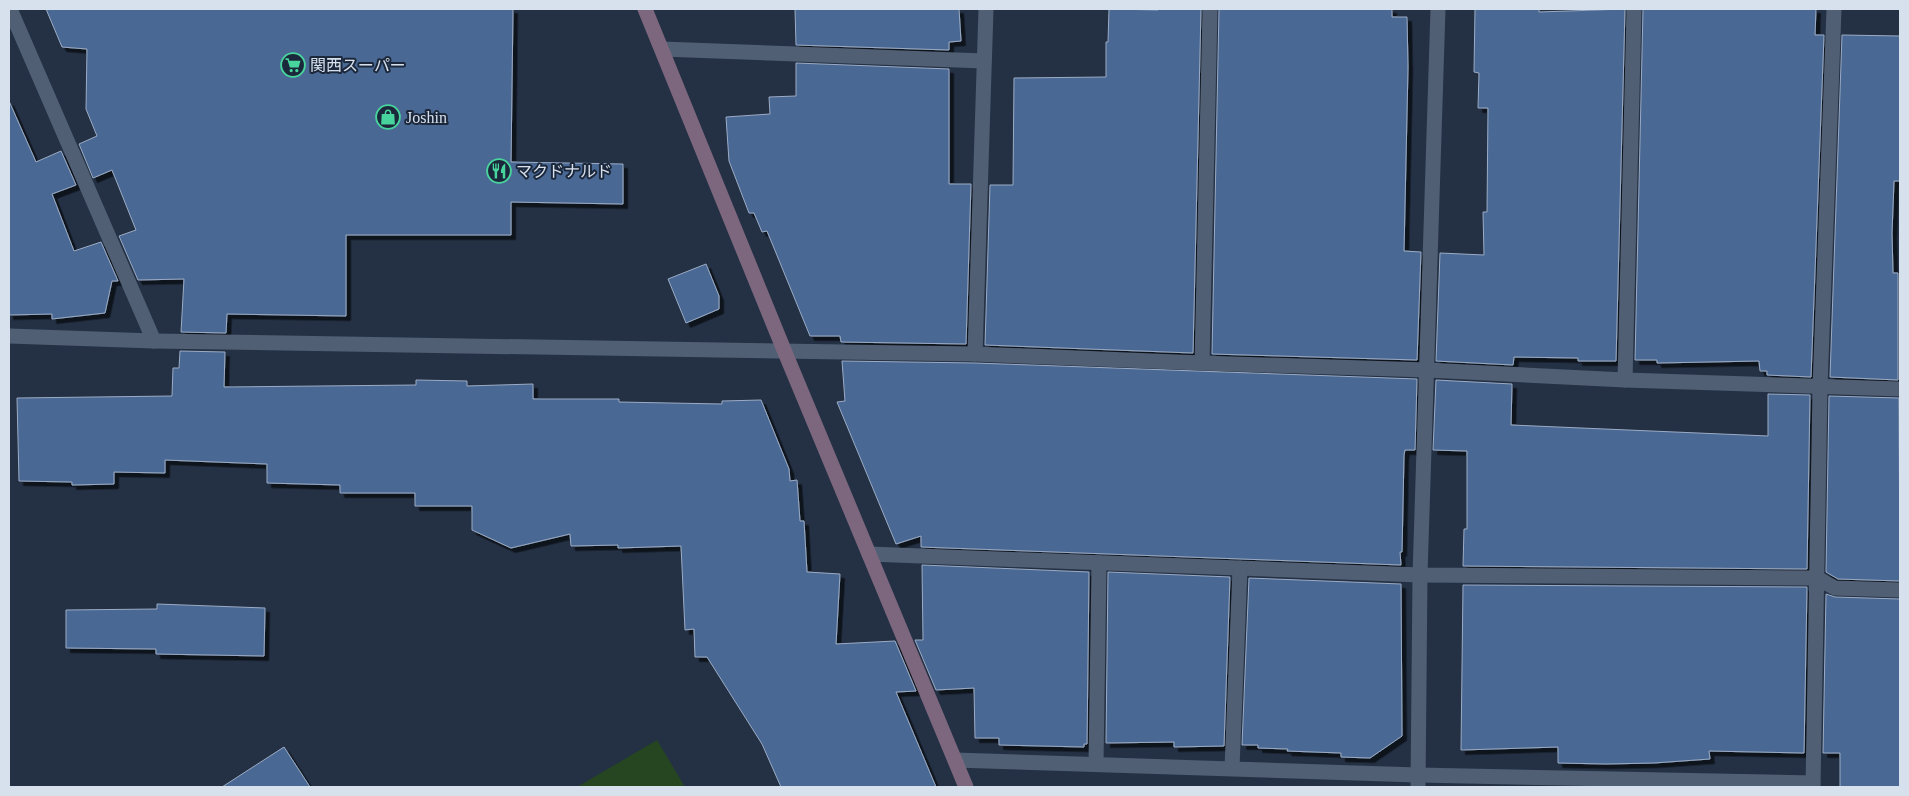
<svg xmlns="http://www.w3.org/2000/svg" width="1909" height="796" viewBox="0 0 1909 796" font-family="'Times New Roman','Noto Sans JP',serif">
<defs>
<filter id="shadow"><feDropShadow dx="4.5" dy="4.5" stdDeviation="0" flood-color="#0009"/></filter>
</defs>
<rect width="100%" height="100%" fill="#243145"/>
<!-- green -->
<polygon fill="#254620" points="657,740 685,787 577,787"/>
<!-- building -->
<g fill="#4a6794" stroke="#9bacc4" filter="url(#shadow)">
<polygon points="46,9 513,9 511,162 623,164 623,204 511,202 511,235 346,235 346,316 227,314 226,333 181,332 184,279 138,280 119,236 136,230 112,170 93,178 79,144 97,136 86,109 87,49 62,47"/>
<polygon points="795,9 959,9 961,41 949,42 949,50 796,45"/>
<polygon points="1109,9 1158,10 1158,9 1201,9 1193,353 985,345 990,185 1013,185 1014,78 1106,77 1106,42 1108,42"/>
<polygon points="1219,9 1392,9 1392,17 1407,17 1408,67 1404,251 1421,252 1417,360 1212,354"/>
<polygon points="1475,9 1539,9 1539,12 1625,9 1616,361 1578,361 1578,358 1514,357 1513,365 1436,361 1440,253 1484,255 1483,212 1487,212 1488,108 1478,108 1479,73 1474,72"/>
<polygon points="1643,9 1816,9 1815,35 1824,35 1811,377 1767,375 1767,371 1760,371 1759,361 1657,363 1657,360 1635,360"/>
<polygon points="1842,35 1900,36 1900,181 1894,181 1892,233 1893,273 1898,273 1898,380 1830,377"/>
<polygon points="796,63 949,69 949,184 971,184 966,344 841,342 840,336 810,336 767,231 762,232 754,213 749,213 729,161 726,117 770,114 769,97 796,96"/>
<polygon points="9,101 36,162 61,151 76,185 52,194 74,251 101,242 118,281 112,281 105,313 52,319 52,314 9,315"/>
<polygon points="706,264 719,296 719,309 686,323 668,279"/>
<polygon points="180,351 225,352 224,387 416,385 416,380 467,381 467,386 533,384 533,399 619,399 619,402 722,404 722,401 761,400 789,469 790,481 797,480 800,521 804,521 807,572 840,574 836,644 895,641 916,691 896,692 936,787 781,787 762,744 707,657 695,657 694,629 685,630 681,546 618,548 618,545 571,546 570,534 511,548 472,530 472,506 415,506 415,493 340,493 340,485 267,483 267,464 165,460 165,473 114,472 114,484 72,485 72,482 19,481 17,398 172,396 173,368 179,368"/>
<polygon points="842,361 975,363 1417,379 1415,450 1405,450 1404,455 1402,552 1400,552 1401,565 921,547 921,536 896,544 837,402 845,401"/>
<polygon points="1436,380 1512,384 1511,425 1768,436 1768,394 1810,395 1807,569 1463,566 1464,529 1467,529 1467,451 1433,450"/>
<polygon points="1829,396 1899,398 1900,581 1838,579 1826,572"/>
<polygon points="922,565 1089,572 1087,744 1084,744 1084,747 999,745 999,738 975,738 974,688 936,690 915,640 923,640"/>
<polygon points="1108,572 1230,577 1224,746 1174,747 1174,742 1106,743"/>
<polygon points="1249,578 1401,584 1402,736 1370,758 1341,757 1341,753 1287,751 1288,749 1258,748 1258,745 1242,745"/>
<polygon points="1463,585 1807,587 1804,753 1709,751 1710,759 1654,763 1606,764 1558,763 1558,747 1461,750"/>
<polygon points="1826,594 1835,597 1900,599 1900,787 1840,787 1840,753 1823,753"/>
<polygon points="157,604 265,608 264,656 156,654 156,649 66,648 66,610 157,609"/>
<polygon points="284,747 310,787 222,787"/>
</g>
<g fill="none" stroke-linecap="round" stroke-linejoin="round">
<!-- street -->
<g stroke="#515f75" stroke-width="15">
<polyline points="10,9 154,341"/>
<polyline points="662,49 984,61"/>
<polyline points="9,336 154,341 975,354 1202,363 1427,370 1625,380 1900,389"/>
<polyline points="975,354 986,9"/>
<polyline points="1202,363 1210,9"/>
<polyline points="1625,380 1634,9"/>
<polyline points="869,554 1420,575 1817,578 1835,588 1900,590"/>
<polyline points="955,760 1418,775 1813,783"/>
<polyline points="1096,764 1099,563"/>
<polyline points="1232,768 1240,568"/>
<polyline points="1418,787 1420,575 1438,9"/>
<polyline points="1813,787 1820,387 1834,9"/>
</g>
<!-- secondary -->
<polyline stroke="#7d677e" stroke-width="15" points="645,9 784,350 966,787"/>
</g>
<!-- icons -->
<defs>
<g id="supermarket-ring" transform="scale(1.25)"><circle r="9.5" fill="#1b273a" stroke="#48d49d" stroke-width="1.5"/><path d="M-6-5.5h2.5l.6 2H6L4.5 2H-2.5L-4.4-4H-6ZM-1.5 3.2a1.3 1.3 0 1 0 .1 0ZM3 3.2a1.3 1.3 0 1 0 .1 0Z" fill="#48d49d"/></g>
<g id="shop-ring" transform="scale(1.25)"><circle r="9.5" fill="#1b273a" stroke="#48d49d" stroke-width="1.5"/><path d="M-5-2.5h2.3a2.7 3.5 0 0 1 5.4 0H5L5.5 6h-11ZM-1.5-2.5h3a1.5 2.3 0 0 0-3 0Z" fill="#48d49d"/></g>
<g id="restaurant-ring" transform="scale(1.25)"><circle r="9.5" fill="#1b273a" stroke="#48d49d" stroke-width="1.5"/><path d="M-5-6h1v4h1v-4h1v4h1v-4h1v5L-1.5 .5V6h-2V.5L-5-1ZM5-6V6H3V1.5H1.5Q1.5-4 5-6Z" fill="#48d49d"/></g>
</defs>
<g fill-rule="evenodd">
<use href="#supermarket-ring" x="293" y="65"/>
<use href="#shop-ring" x="388" y="117"/>
<use href="#restaurant-ring" x="499" y="171"/>
</g>
<g text-anchor="middle" dominant-baseline="central" stroke-width="4" stroke-linejoin="round" paint-order="stroke">
<!-- poi labels -->
<g font-size="16" fill="#d7e0ed" stroke="#1b273a" text-anchor="start">
<text x="310" y="65">関西スーパー</text>
<text x="406" y="117">Joshin</text>
<text x="516" y="171">マクドナルド</text>
</g>
</g>
<!-- border -->
<rect width="1909" height="796" fill="none" stroke="#d7e0ed" stroke-width="20"/>
</svg>
